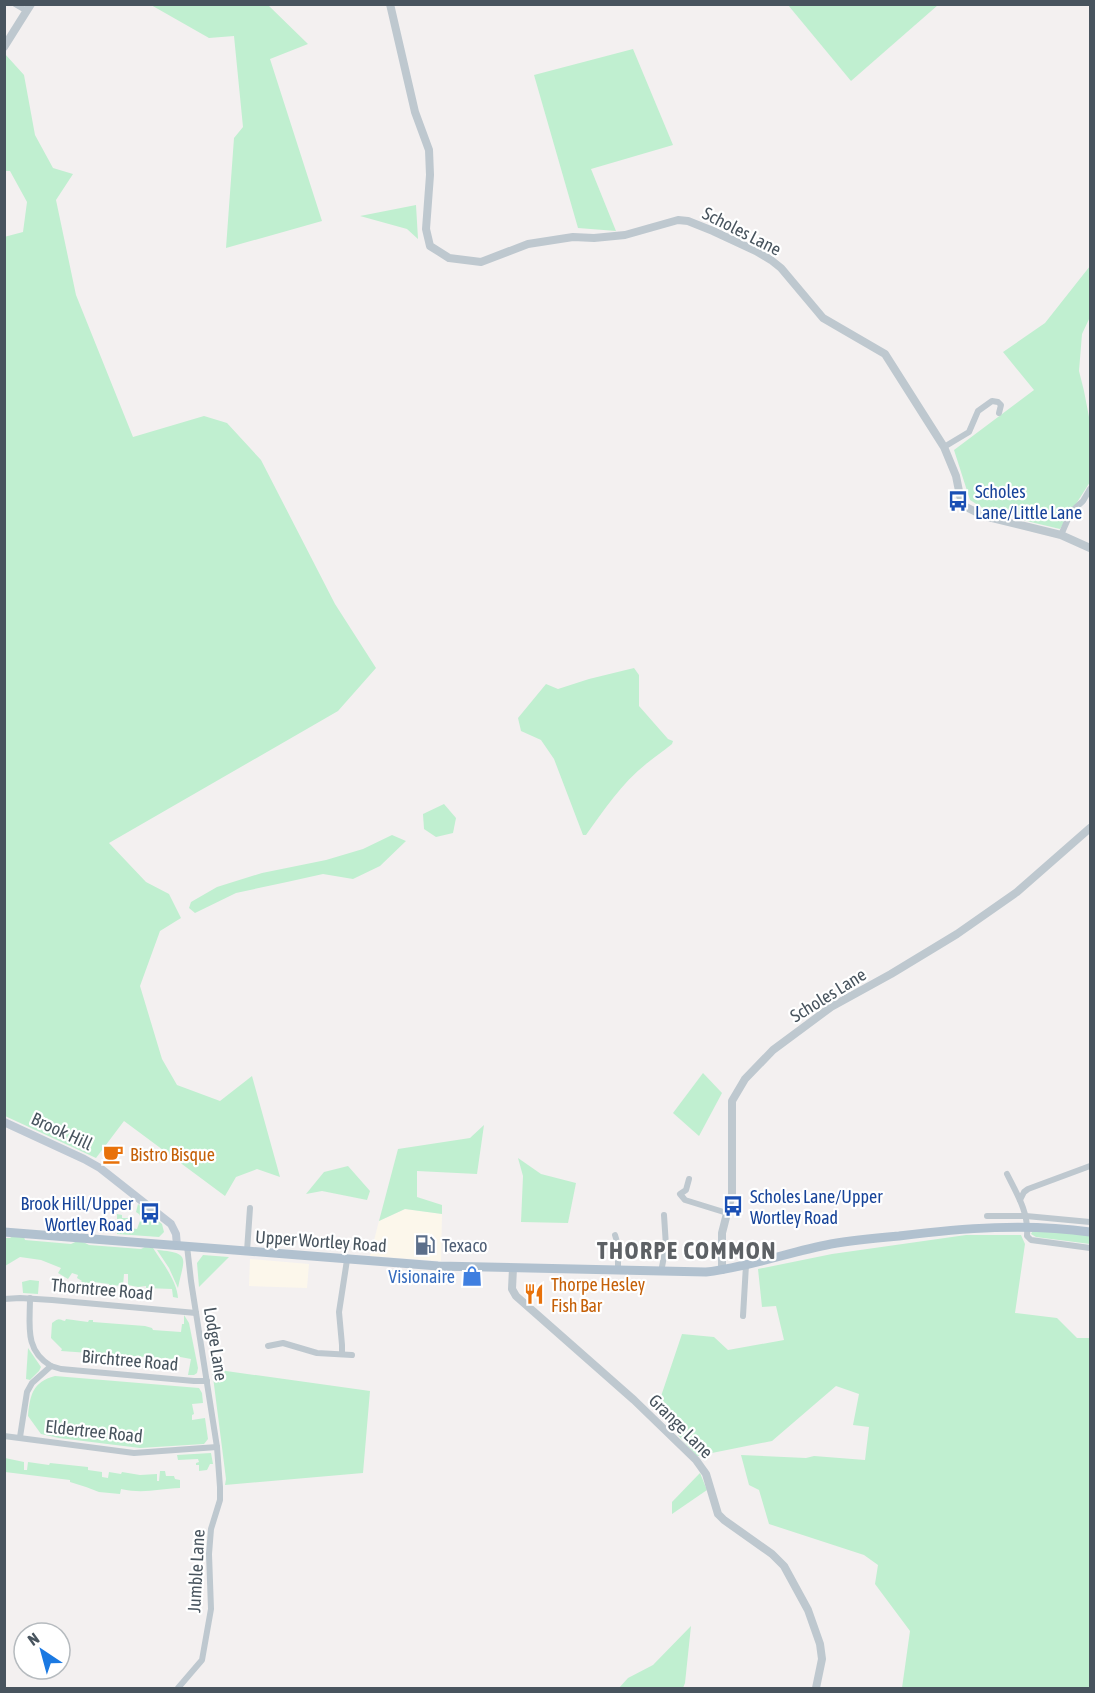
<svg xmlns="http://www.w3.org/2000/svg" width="1095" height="1693" viewBox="0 0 1095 1693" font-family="'Asap Condensed',sans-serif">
<rect width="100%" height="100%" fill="#f3f0f0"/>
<!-- commercial -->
<g fill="#fcf7eb">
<polygon points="405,1209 442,1214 441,1261 370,1256 379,1221"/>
<polygon points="250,1259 309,1264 307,1288 249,1286"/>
</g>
<!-- green -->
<g fill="#c0efd0">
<polygon points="151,5 268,5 308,44 270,59 322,221 226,248 234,138 243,127 234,36 209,38"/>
<polygon points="788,5 938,5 851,81"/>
<polygon points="633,49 673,145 591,169 616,231 578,228 534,75"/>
<polygon points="5,54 24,75 35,135 53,168 73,174 56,200 76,295 133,437 204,416 227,423 261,460 335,604 376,668 338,711 109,843 146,882 169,894 181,918 160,931 140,986 162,1059 177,1085 220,1101 252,1076 280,1177 257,1169 236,1177 225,1196 124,1121 96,1158 5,1116 4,237 23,232 27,202 10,171 5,171"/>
<polygon points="416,205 418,239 407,229 360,216"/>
<polygon points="1090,266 1090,317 1082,334 1079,371 1084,391 1089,417 1090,482 1060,529 989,512 970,500 954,450 1034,390 1003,352 1045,323"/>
<path d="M634,668L639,675V706L668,739L673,741L672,744C664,751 654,757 646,764C622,783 604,810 586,835H583L554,759L541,740L521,731L518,718L546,684L558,689L589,679Z"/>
<polygon points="444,804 456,818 453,833 436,837 424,829 423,814"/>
<polygon points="392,835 406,841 380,866 353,879 323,874 287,882 236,893 195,913 189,908 191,902 217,887 262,873 326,860 363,849"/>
<polygon points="703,1073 722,1093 699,1136 673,1113"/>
<polygon points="484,1125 477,1174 417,1171 417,1197 442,1205 442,1214 405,1209 379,1221 398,1149 470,1138"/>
<polygon points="518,1158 541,1174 576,1183 568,1223 521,1222 523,1176"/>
<polygon points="348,1166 370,1191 367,1200 322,1191 306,1194 324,1172"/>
<polygon points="138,1204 162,1224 164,1232 159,1237 117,1234 117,1214 122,1215 122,1218 128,1218 124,1227 137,1229 141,1218 139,1214 136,1212"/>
<polygon points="1033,1230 1090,1235 1090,1244 1036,1237 1031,1234"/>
<polygon points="966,1235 1021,1235 1025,1244 1015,1313 1057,1318 1077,1338 1090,1338 1090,1688 902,1688 910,1631 875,1584 878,1565 864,1555 769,1524 759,1490 749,1485 741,1455 806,1458 814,1456 865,1460 869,1427 853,1425 859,1394 836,1386 772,1441 697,1456 656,1411 682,1334 714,1337 728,1350 784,1340 776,1306 762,1307 758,1269 832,1254"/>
<path d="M13,1236L24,1237L25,1240L71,1244C78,1240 82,1241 89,1245L141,1249L145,1247L153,1248C162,1262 177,1281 178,1298L173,1297L172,1289L146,1288V1286L138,1287L128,1285V1274H124L123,1286L109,1285V1284L94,1282V1284L81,1282L82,1281L77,1278L78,1275L72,1273L68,1279L58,1273L61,1268L41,1260L20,1257L5,1266V1238H10Z"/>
<path d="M157,1250C192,1253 184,1258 178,1288L169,1268Z"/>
<polygon points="203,1255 229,1257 199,1287 197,1263"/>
<polygon points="30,1280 39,1281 38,1294 23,1293 22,1282"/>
<path d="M184,1315L189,1323L198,1368L197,1373L194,1375H188L191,1359L175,1356L174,1359L61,1351L62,1349L51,1338L52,1323C60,1317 59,1320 65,1321L66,1319L88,1322L89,1320H93V1322L145,1326L152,1328L153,1330L181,1332L182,1324H184Z"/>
<polygon points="28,1348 41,1367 39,1371 30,1380 26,1379"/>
<polygon points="212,1369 370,1391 363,1473 225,1485 226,1479"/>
<path d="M55,1376L199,1388L202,1393L203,1403L192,1404L194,1414L192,1415V1420L205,1418L208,1439L204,1444L140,1448L59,1438L41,1434L28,1416C30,1396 32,1382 55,1376Z"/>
<polygon points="211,1453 213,1464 210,1464 207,1470 199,1471 199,1465 196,1465 196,1463 199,1462 198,1459 178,1460 177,1455"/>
<path d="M5,1458L24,1462V1470H27L28,1462L49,1465L50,1463L88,1467V1470L102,1472V1477L108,1478L109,1472L121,1474L122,1472L140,1475L157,1474V1481H159L160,1471H165L166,1476H174L175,1479L180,1480V1488C158,1489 143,1494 121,1489L120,1494L99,1492L86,1487L70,1482V1480L5,1472Z"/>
<polygon points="700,1473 707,1490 672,1514 672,1502"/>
<polygon points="691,1626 685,1683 683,1688 619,1688 628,1678 653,1665"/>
</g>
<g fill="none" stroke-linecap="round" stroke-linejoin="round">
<!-- minor -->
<g stroke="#bec8cf" stroke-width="6">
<polyline points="15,4 27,11"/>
<polyline points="944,447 969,432 978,411 992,401 998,402 1001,405 999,413"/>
<polyline points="1061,535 1071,512 1083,501 1090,489"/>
<path d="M1007,1174C1017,1194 1029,1213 1027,1236L1031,1240L1090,1248"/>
<polyline points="689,1179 686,1190 680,1194 685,1200 727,1213"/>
<polyline points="1020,1200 1024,1192 1028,1189 1090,1166"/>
<polyline points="987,1216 1026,1216 1090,1222"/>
<polyline points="615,1235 618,1245 618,1270"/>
<polyline points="247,1251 250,1208"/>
<polyline points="661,1272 666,1246 664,1215"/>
<polyline points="4,1299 20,1298 52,1300 196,1313"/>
<polyline points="743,1316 746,1265"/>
<polyline points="268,1346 283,1343 317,1353 352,1355"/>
<polyline points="342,1354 342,1345 339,1312 347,1260"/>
<polyline points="51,1366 61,1369 194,1381 207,1381"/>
<polyline points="4,1436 134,1453 217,1447"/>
<path d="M20,1437L27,1392L32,1383L51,1366C24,1350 30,1325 30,1298"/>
<polyline points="178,1688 202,1660 211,1609 209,1554 211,1529 220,1500 220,1487 217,1447 191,1281 187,1246"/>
</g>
<!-- tertiary -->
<g stroke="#bec8cf" stroke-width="8">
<polyline points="390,4 415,112 429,150 430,175 426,229 430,246 449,258 481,262 528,244 573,237 594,238 625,235 678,220 688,221 713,231 756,251 771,260 781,268 823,318 885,354 944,447 956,476 960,496 964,506 984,516 1061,535 1090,548"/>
<polyline points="4,47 31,4"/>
<polyline points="513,1268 512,1289 516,1296 634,1400 696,1460 706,1474 718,1514 724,1520 772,1554 784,1566 808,1610 820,1644 822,1659 816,1688"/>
<polyline points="722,1270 722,1233 732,1194 732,1101 745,1079 773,1050 831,1007 891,974 957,934 1017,892 1090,828"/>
</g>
<!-- secondary -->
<polyline stroke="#bec9d4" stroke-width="8" points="4,1122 84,1159 100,1168 171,1224 176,1234 177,1246"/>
<!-- primary -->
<path stroke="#b1c1cf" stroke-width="9" d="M4,1232L438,1266L706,1272C749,1267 789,1252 831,1244C853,1240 876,1238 899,1236C963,1228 1027,1223 1090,1232"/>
</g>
<!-- icons -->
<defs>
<g id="bus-bare" transform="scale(1.62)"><path d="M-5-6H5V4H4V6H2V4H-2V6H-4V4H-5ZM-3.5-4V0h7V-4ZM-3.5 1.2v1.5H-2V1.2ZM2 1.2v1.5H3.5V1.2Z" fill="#1a4fb4" stroke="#fff" stroke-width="2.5" paint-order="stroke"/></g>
<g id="cafe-bare" transform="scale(1.62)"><path d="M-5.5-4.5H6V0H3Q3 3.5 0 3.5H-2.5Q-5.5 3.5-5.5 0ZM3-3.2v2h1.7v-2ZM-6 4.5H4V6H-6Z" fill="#e8710a" stroke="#fff" stroke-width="2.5" paint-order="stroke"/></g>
<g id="fuel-bare" transform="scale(1.62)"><path d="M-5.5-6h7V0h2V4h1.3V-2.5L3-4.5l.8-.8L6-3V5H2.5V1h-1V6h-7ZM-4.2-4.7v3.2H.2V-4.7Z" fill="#5c6f8a" stroke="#fff" stroke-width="2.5" paint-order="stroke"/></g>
<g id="shop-bare" transform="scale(1.62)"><path d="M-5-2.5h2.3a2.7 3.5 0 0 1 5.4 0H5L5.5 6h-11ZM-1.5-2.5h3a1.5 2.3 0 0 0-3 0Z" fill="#3f7fe0" stroke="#fff" stroke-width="2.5" paint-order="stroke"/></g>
<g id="restaurant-bare" transform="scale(1.62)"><path d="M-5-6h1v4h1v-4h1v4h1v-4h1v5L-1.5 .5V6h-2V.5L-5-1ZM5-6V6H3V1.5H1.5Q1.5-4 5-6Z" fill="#e8710a" stroke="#fff" stroke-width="2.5" paint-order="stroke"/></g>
</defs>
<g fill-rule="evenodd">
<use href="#bus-bare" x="958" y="501"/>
<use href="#cafe-bare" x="113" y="1154"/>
<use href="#bus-bare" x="733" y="1206"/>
<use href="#bus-bare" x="150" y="1213"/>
<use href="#fuel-bare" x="425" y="1245"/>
<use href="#shop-bare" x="472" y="1276"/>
<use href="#restaurant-bare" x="534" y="1294"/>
</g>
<g text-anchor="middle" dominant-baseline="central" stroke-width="4.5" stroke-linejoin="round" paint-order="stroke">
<!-- street labels -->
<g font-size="18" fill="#48545e" stroke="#fff">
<text transform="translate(742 231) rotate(27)">Scholes Lane</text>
<text transform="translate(828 995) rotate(-32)">Scholes Lane</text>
<text transform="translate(62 1131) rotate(25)">Brook Hill</text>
<text transform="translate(321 1241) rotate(4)">Upper Wortley Road</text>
<text transform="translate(102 1289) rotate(5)">Thorntree Road</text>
<text transform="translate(216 1344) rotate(81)">Lodge Lane</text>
<text transform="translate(130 1360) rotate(5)">Birchtree Road</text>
<text transform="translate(681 1426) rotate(45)">Grange Lane</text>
<text transform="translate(94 1431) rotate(6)">Eldertree Road</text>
<text transform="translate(196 1571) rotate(-87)">Jumble Lane</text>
</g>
<!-- transit labels -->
<g font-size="18" fill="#164399" stroke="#fff" text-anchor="start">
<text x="975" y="491">Scholes<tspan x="975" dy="21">Lane/Little Lane</tspan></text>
<text x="750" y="1196">Scholes Lane/Upper<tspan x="750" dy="21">Wortley Road</tspan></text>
<text x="133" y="1203" text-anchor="end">Brook Hill/Upper<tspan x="133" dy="21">Wortley Road</tspan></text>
</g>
<!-- food labels -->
<g font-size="18" fill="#c56008" stroke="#fff" text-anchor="start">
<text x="130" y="1154">Bistro Bisque</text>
<text x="551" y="1284">Thorpe Hesley<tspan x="551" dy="21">Fish Bar</tspan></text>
</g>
<!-- service labels -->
<g font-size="18" fill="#4e5e75" stroke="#fff" text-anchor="start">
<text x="442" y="1245">Texaco</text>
</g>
<!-- shop labels -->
<g font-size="18" fill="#366cbe" stroke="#fff" text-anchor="end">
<text x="455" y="1276">Visionaire</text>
</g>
<!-- district labels -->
<g font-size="24" font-weight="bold" letter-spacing="1.5" fill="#5d6165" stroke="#fff">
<text x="687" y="1250">THORPE COMMON</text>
</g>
</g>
<!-- border -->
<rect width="1095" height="1693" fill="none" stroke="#48545e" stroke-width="12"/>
<!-- north arrow -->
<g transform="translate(42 1651) rotate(324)"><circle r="28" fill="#ffffff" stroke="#b6bbbf" stroke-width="1.5"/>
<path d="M0-4.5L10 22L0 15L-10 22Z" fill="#1b79e2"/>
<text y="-9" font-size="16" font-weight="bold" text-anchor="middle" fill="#48545e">N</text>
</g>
</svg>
